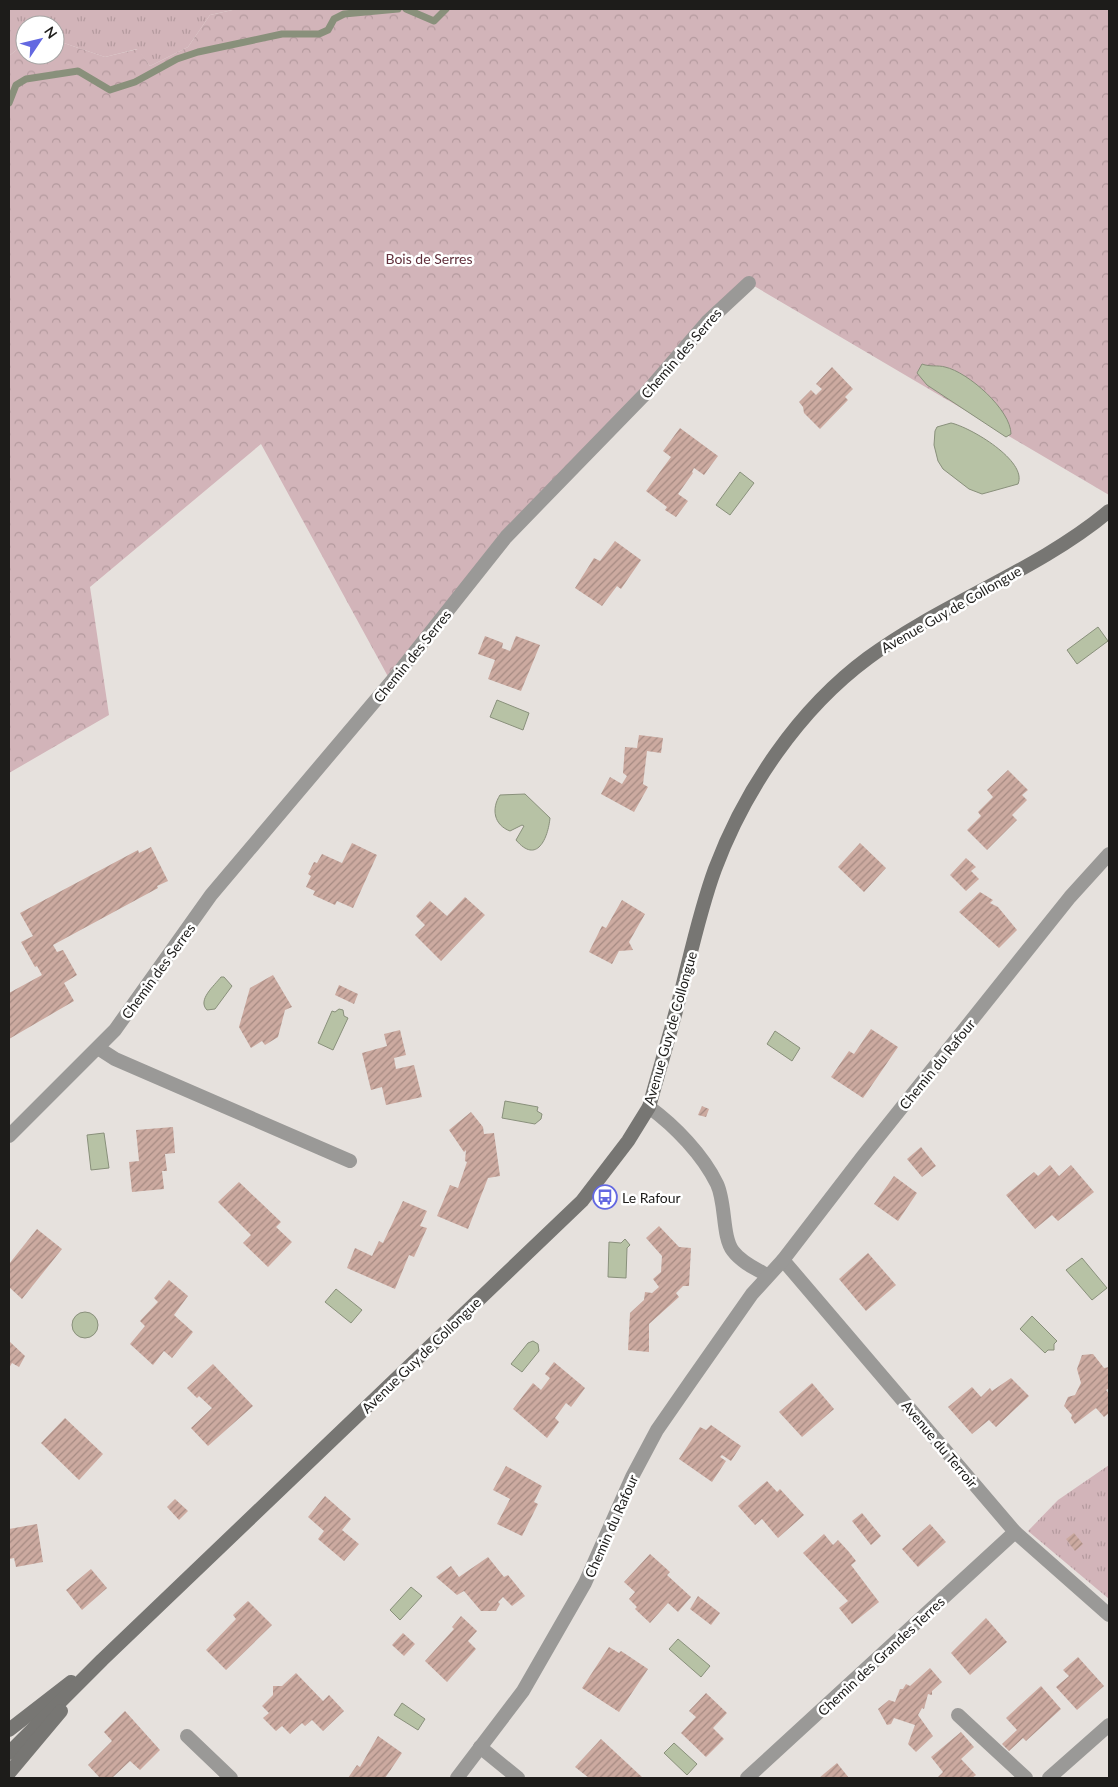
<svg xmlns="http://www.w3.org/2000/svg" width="1118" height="1787" viewBox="0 0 1118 1787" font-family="Lato,sans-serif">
<defs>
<pattern id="grass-tufts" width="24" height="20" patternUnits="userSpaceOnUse" patternTransform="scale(1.25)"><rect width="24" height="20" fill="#d2b4b9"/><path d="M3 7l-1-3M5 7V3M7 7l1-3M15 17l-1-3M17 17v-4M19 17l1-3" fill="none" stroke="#b49a9e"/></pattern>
<pattern id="forest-crowns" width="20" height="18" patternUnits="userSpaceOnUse" patternTransform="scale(1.25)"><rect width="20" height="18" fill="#d2b4b9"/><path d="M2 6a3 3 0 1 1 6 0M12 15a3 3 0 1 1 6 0" fill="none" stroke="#b49a9e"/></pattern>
<pattern id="building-hatch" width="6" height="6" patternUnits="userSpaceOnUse" patternTransform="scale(1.25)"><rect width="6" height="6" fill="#ccaaa0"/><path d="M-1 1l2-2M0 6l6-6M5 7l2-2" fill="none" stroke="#a58a82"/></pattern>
</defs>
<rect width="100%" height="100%" fill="#e6e1dd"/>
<!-- grass -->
<g fill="url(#grass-tufts)">
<polygon points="9,9 237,9 210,15 188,47 150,66 137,49 105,57 55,40 55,25 25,25 25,43 9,56"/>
<polygon points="1109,1465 1109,1599 1028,1531 1058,1500"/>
</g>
<!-- forest -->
<polygon fill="url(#forest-crowns)" points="237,9 1109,9 1109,495 749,283 567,476 391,682 261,444 90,587 109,715 9,773 9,56 25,43 25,55 55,55 55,40 105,57 138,49 150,66 188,47 210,15"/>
<!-- water -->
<g fill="#b7c2a5" stroke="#89907b">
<path d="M922,364C930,367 938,365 945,367C968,372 1011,410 1011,434L1006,437L927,385L917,373Z"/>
<path d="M951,423C970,427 1028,461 1018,484L982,494L969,489L943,469L938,461L934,445L935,431L937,427Z"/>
<polygon points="740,472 754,483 730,515 716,505"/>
<polygon points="1098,627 1108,641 1077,664 1067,650"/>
<polygon points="497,700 529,713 523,730 490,717"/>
<path d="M525,794L550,818C548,838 537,865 516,840L524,826L522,825L510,831C494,825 491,809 500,795Z"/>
<path d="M221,977H224L232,986L215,1009L207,1010C197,1000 214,986 221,977Z"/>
<polygon points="339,1009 343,1010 344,1016 348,1018 333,1050 318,1043 332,1011 335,1012"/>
<polygon points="775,1031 800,1048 792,1061 767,1044"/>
<polygon points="505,1101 538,1107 537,1111 542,1114 541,1119 535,1124 502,1118"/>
<polygon points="104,1133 109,1168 91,1170 87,1135"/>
<polygon points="625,1239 630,1245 627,1248 626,1278 608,1277 609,1242 621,1243"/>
<polygon points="1082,1258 1107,1288 1092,1300 1066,1270"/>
<polygon points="336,1289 362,1310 351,1323 325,1302"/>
<circle cx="85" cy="1325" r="13"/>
<polygon points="1032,1316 1057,1341 1054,1344 1054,1350 1048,1350 1045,1353 1020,1329"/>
<polygon points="533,1341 538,1344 539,1351 522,1372 511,1364 528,1343"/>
<polygon points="411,1587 422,1596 400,1620 390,1610"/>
<polygon points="678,1639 710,1666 701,1677 669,1649"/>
<polygon points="402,1703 425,1719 418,1730 394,1715"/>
<polygon points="674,1743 697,1764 687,1775 664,1753"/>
</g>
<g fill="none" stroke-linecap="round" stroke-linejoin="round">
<!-- stream -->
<g stroke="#89907b" stroke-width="7">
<polyline points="406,9 434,21 446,9"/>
<polyline points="9,103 16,85 26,79 78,71 110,90 135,82 177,59 198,52 282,34 319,34 328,30 334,19 344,14 398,9"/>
</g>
</g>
<!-- building -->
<g fill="url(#building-hatch)">
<polygon points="832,367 853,389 845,397 848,400 820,429 804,413 803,407 799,402 811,390 816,395 822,389 816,384"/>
<polygon points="680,428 718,456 704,475 694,468 692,472 693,473 678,494 688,501 676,517 665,510 667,507 646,491 671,457 663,451"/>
<polygon points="615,541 641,560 621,589 617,586 602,606 575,588 594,558 600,561"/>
<polygon points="485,636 503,643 502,648 510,651 516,636 540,645 521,691 488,679 495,660 478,654"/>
<polygon points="639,735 663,738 661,753 647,751 643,784 648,787 634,812 601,794 610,777 622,784 627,776 623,773 625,747 637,748"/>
<polygon points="1008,770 1028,790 1022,795 1027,800 1012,815 1017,820 987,850 967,830 981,816 978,812 993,797 987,790"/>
<polygon points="352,843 377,855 353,908 337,901 335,905 313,895 315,891 306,887 311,876 308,874 314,862 317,863 322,854 342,863"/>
<polygon points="860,843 886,868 864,892 838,867"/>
<polygon points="151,847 168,881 157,886 158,888 53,945 57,952 63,950 77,975 64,983 74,1001 9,1039 9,993 42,975 37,966 35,967 21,942 33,936 20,913 138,850 139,853"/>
<polygon points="966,858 976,867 971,871 979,879 966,891 950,875"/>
<polygon points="980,892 993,900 990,903 998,907 1017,930 999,948 959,912"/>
<polygon points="465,897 485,915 441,961 415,935 425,925 416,916 430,901 447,916"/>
<polygon points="622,900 645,914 629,942 633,950 619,951 612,964 589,952 602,926 606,928"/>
<polygon points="273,975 292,1007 285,1010 278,1037 265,1045 262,1041 251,1048 239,1027 250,988"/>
<polygon points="339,985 358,994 354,1004 335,995"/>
<polygon points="871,1029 898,1047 863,1098 831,1077 849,1051 854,1054"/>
<polygon points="400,1030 406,1055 394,1058 396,1069 414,1065 422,1097 386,1105 382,1087 371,1090 362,1053 387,1046 384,1034"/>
<polygon points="702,1106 709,1109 706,1117 698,1115"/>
<polygon points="471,1112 483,1127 484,1134 494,1133 500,1176 488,1178 468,1229 437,1216 450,1185 458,1188 467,1162 465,1161 466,1150 464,1152 449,1130"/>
<polygon points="173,1127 175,1153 165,1154 167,1171 162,1171 164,1189 132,1192 129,1162 139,1161 136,1130"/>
<polygon points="921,1147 936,1166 922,1177 907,1159"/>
<polygon points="1050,1165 1059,1176 1071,1165 1094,1192 1058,1221 1052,1215 1035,1229 1006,1195 1034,1172 1038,1176"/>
<polygon points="894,1176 917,1193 898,1221 874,1204"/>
<polygon points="239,1182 281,1222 276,1227 292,1242 268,1267 243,1243 251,1235 218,1202"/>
<polygon points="403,1201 427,1211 420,1226 427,1228 414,1257 409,1255 395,1289 347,1268 355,1248 372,1256 379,1241 383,1243"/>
<polygon points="659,1226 679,1247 691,1248 689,1286 683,1286 676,1293 679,1297 649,1324 649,1352 628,1350 630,1313 644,1300 645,1292 652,1293 659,1287 653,1279 661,1272 662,1256 646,1238"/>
<polygon points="37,1229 62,1249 22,1299 9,1287 9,1264"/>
<polygon points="868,1253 896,1285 866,1311 839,1279"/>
<polygon points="169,1280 188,1296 174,1315 193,1332 172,1358 164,1351 153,1365 130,1344 145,1326 140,1321 158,1302 154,1298"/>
<polygon points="9,1341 25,1356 19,1367 12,1363 9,1368"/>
<polygon points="1093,1354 1104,1368 1109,1367 1109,1388 1106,1390 1109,1394 1109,1413 1104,1417 1096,1408 1075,1424 1071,1418 1072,1415 1064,1406 1068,1397 1075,1395 1081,1383 1077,1369 1082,1355"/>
<polygon points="554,1362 585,1388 571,1407 566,1403 555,1418 559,1422 547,1438 513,1409 533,1383 541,1390 550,1378 545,1374"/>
<polygon points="213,1364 253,1406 208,1446 191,1428 212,1408 199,1396 197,1398 187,1388"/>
<polygon points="1011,1378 1029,1396 996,1427 989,1420 972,1434 948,1407 972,1387 981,1397 990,1388 992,1391"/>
<polygon points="812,1383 834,1409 802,1437 779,1412"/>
<polygon points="65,1418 103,1454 79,1480 41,1443"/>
<polygon points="711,1425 741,1446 731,1461 722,1455 720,1457 726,1461 712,1482 679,1459 700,1427 706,1430"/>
<polygon points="506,1466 542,1486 534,1502 538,1504 522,1536 497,1524 510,1499 493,1490"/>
<polygon points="767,1481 777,1492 780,1489 804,1515 778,1538 762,1519 755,1525 738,1506"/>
<polygon points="325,1496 351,1519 342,1530 359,1544 344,1561 318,1539 324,1531 308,1517"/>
<polygon points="175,1499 188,1511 179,1520 167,1507"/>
<polygon points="862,1513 881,1536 871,1545 852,1521"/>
<polygon points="37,1524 43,1562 16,1567 14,1558 9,1559 9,1529"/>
<polygon points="930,1524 946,1542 918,1567 902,1549"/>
<polygon points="1074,1533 1083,1544 1075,1551 1066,1539"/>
<polygon points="824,1534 833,1545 838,1540 849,1552 856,1561 851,1565 879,1602 852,1624 839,1608 848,1601 803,1553"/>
<polygon points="650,1554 670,1572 667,1575 691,1597 678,1612 668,1603 650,1623 635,1609 637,1607 629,1599 635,1592 624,1582"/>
<polygon points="488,1557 504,1577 508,1575 525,1596 512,1606 503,1597 498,1602 500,1604 496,1611 481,1611 464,1591 457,1595 436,1577 451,1566 459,1577"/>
<polygon points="91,1569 107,1588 82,1610 66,1590"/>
<polygon points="698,1596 720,1613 711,1625 690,1609"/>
<polygon points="248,1601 272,1625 226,1670 206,1650 236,1619 233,1615"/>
<polygon points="461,1616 477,1631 468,1641 476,1649 447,1682 425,1661 454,1629 452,1627"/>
<polygon points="986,1618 1007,1642 970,1675 951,1653"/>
<polygon points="403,1633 415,1644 404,1656 392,1645"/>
<polygon points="609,1647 619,1653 621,1651 648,1669 619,1712 582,1688"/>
<polygon points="1078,1657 1104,1686 1077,1710 1056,1687 1069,1676 1063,1670"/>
<polygon points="930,1668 942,1682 932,1691 932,1695 928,1694 924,1709 922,1708 918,1715 933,1736 916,1752 908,1744 915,1725 894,1718 891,1724 887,1725 878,1709 889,1700 895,1702 900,1689 903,1689 906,1684 910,1686"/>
<polygon points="296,1673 323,1701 329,1695 344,1711 323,1731 312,1720 305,1726 302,1723 290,1734 282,1726 276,1731 263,1718 269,1713 262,1706 273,1695 273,1686 282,1686"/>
<polygon points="1041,1686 1061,1709 1026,1741 1023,1738 1009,1751 1002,1744 1017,1730 1006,1718"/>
<polygon points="706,1693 727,1713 713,1728 724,1739 706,1757 681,1733 696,1717 689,1711"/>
<polygon points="125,1711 160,1750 140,1770 130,1761 112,1778 100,1778 88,1765 112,1741 104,1732"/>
<polygon points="961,1732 974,1747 961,1759 976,1775 972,1778 937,1778 943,1772 931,1757"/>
<polygon points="378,1736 402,1753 385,1778 348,1778 357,1765 360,1767"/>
<polygon points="601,1739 643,1778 589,1778 575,1767"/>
<polygon points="837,1763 849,1778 819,1778"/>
</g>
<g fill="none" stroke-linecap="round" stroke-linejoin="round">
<!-- service -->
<polyline stroke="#9a9997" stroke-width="14" points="98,1048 115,1059 350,1161"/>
<!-- minor -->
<g stroke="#9a9997" stroke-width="14">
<path d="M649,1107C675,1126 703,1155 717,1184C726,1203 722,1237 733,1251C741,1262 756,1269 767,1275"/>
<polyline points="9,1136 115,1030 211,895 391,682 506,537 645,394 707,322 749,283"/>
<polyline points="783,1260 1015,1532 1109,1615"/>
<polyline points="958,1715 1026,1778"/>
<polyline points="187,1736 231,1778"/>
<polyline points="480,1747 518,1778"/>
<polyline points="457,1778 523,1691 585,1583 632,1477 657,1430 691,1381 752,1294 783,1260 863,1156 1070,897 1109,854"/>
<polyline points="747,1778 1015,1532"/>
<polyline points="1049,1778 1109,1725"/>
</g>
<!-- secondary -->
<g stroke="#777673" stroke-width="14">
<polyline points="9,1730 71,1682"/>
<path d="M9,1753L102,1660L582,1201L628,1141L649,1107C660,1067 672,1028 682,988C692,948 701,907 715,869C745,789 799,709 868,658C944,602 1037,571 1109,511"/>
<polyline points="9,1773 61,1711"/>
</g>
</g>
<!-- icons -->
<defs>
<g id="bus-ring" transform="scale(1.25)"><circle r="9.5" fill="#fff" stroke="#6368e1" stroke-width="1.5"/><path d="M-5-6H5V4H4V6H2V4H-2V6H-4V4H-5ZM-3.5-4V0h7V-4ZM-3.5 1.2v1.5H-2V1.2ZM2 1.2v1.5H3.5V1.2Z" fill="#6368e1"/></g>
</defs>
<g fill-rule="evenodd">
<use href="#bus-ring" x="605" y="1197"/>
</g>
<g text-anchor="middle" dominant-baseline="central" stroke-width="5" stroke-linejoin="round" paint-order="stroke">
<!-- park labels -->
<g font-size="14" fill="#602f3b" stroke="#fff">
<text x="429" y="258">Bois de Serres</text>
</g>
<!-- street labels -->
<g font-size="14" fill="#1d1c1a" stroke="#fff">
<text transform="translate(681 353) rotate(-49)">Chemin des Serres</text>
<text transform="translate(951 609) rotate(-30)">Avenue Guy de Collongue</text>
<text transform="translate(412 656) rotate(-51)">Chemin des Serres</text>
<text transform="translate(158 971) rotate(-54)">Chemin des Serres</text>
<text transform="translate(670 1028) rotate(-74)">Avenue Guy de Collongue</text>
<text transform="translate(937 1064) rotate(-51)">Chemin du Rafour</text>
<text transform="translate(421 1355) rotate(-44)">Avenue Guy de Collongue</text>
<text transform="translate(940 1444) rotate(50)">Avenue du Terroir</text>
<text transform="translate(611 1526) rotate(-66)">Chemin du Rafour</text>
<text transform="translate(881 1656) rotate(-43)">Chemin des Grandes Terres</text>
</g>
<!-- poi labels -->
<g font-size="14" fill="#1d1c1a" stroke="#fff" text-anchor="start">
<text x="622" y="1197">Le Rafour</text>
</g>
</g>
<!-- border -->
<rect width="1118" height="1787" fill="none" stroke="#1d1c1a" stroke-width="20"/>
<!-- north arrow -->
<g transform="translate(40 40) rotate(55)"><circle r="24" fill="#ffffff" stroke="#a5a4a3"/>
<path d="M0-4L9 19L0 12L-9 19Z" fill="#6368e1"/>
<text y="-8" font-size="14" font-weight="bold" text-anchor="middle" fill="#1d1c1a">N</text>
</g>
</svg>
